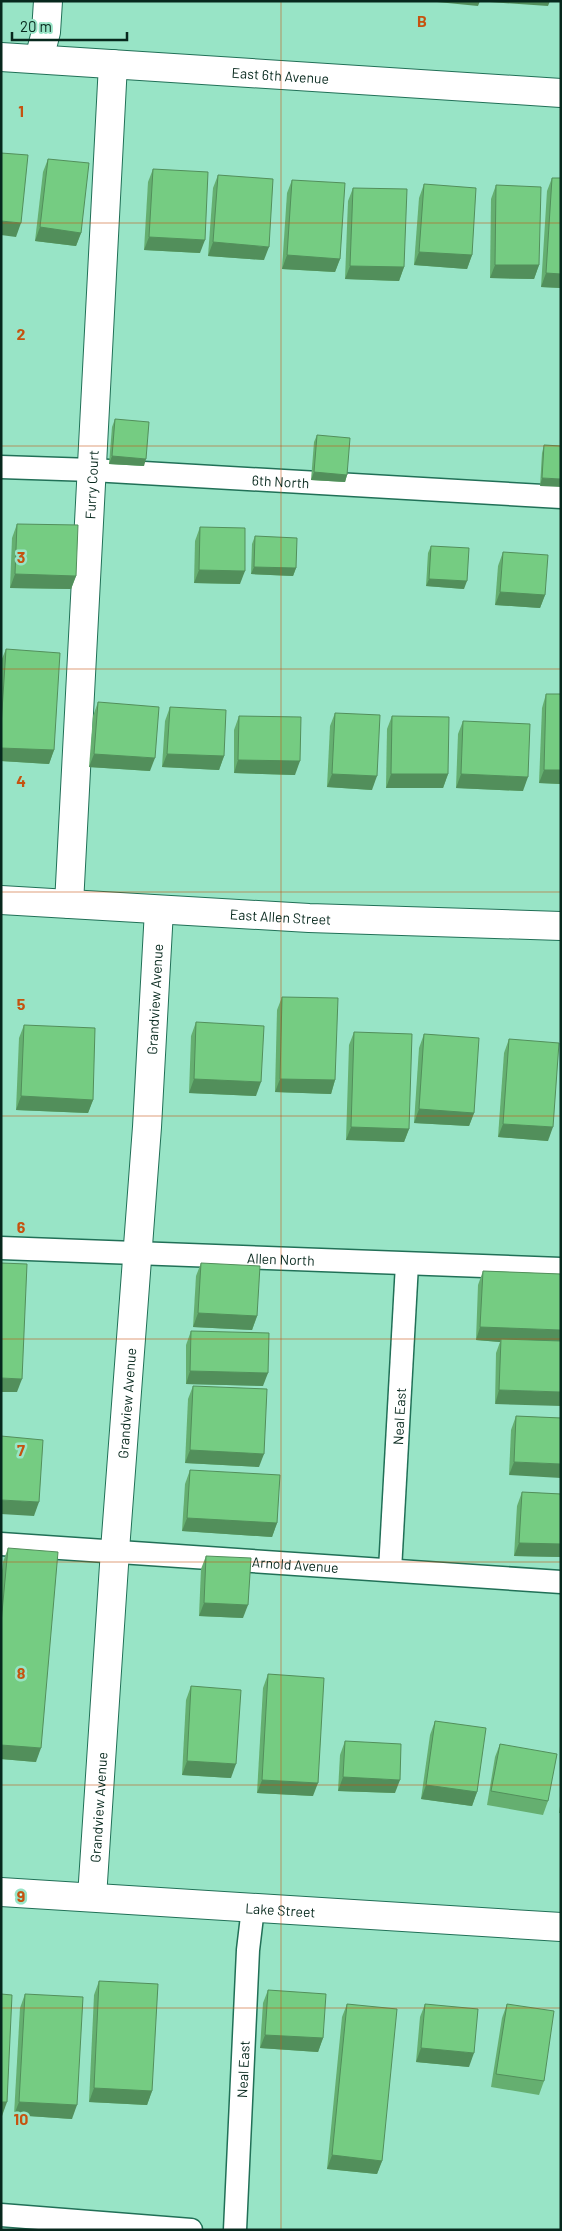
<svg xmlns="http://www.w3.org/2000/svg" width="562" height="2231" viewBox="0 0 562 2231" font-family="Barlow,sans-serif">
<rect width="100%" height="100%" fill="#98e4c6"/>
<g fill="none" stroke-linecap="round" stroke-linejoin="round">
<!-- lane casing -->
<g stroke="#217057" stroke-width="25">
<g id="lane">
<path id="s1" d="M1,467L92,470L561,497"/>
<path id="s2" d="M1,1248L561,1269"/>
<path id="s3" d="M1,1544L561,1582"/>
<path id="s4" d="M390,1570L407,1264"/>
<polyline points="1,2215 191,2230"/>
<path id="s5" d="M235,2230L248,1950L253,1908"/>
</g>
</g>
<!-- street casing -->
<g stroke="#217057" stroke-width="30">
<g id="street">
<polyline points="39,59 46,32 48,1"/>
<path id="s6" d="M1,900L309,918L561,926"/>
<path id="s7" d="M69,904L113,64"/>
<path id="s8" d="M1,1892L561,1927"/>
<path id="s9" d="M92,1897L115,1550L147,1127L159,910"/>
</g>
</g>
<!-- secondary casing -->
<g stroke="#217057" stroke-width="30">
<g id="secondary">
<path id="s10" d="M1,57L561,93"/>
</g>
</g>
<!-- lane -->
<use href="#lane" stroke="#fff" stroke-width="22"/>
<!-- street -->
<use href="#street" stroke="#fff" stroke-width="28"/>
<!-- secondary -->
<use href="#secondary" stroke="#fff" stroke-width="28"/>
</g>
<!-- wall -->
<g fill="#65af70">
<polygon points="48,159 81,233 76,246 35,241 43,172"/>
<polygon points="153,169 200,253 144,250 148,182"/>
<polygon points="218,175 264,260 208,256 213,188"/>
<polygon points="552,178 561,288 541,287 547,191"/>
<polygon points="292,180 340,259 335,272 282,269 287,193"/>
<polygon points="424,184 472,255 467,269 414,265 419,198"/>
<polygon points="496,185 539,265 534,279 490,278 491,199"/>
<polygon points="353,188 404,267 399,281 345,279 348,201"/>
<polygon points="115,419 144,466 109,464 112,427"/>
<polygon points="317,435 347,475 345,482 311,480 314,442"/>
<polygon points="544,445 561,446 540,486 542,453"/>
<polygon points="17,524 76,576 71,589 10,588 12,538"/>
<polygon points="200,527 240,584 194,583 195,541"/>
<polygon points="255,536 296,568 293,576 251,574 252,544"/>
<polygon points="431,546 464,589 426,586 428,553"/>
<polygon points="503,552 545,595 540,608 495,605 498,566"/>
<polygon points="6,649 54,750 49,764 1,761 1,661"/>
<polygon points="546,694 561,694 561,784 539,783 542,708"/>
<polygon points="98,702 150,771 89,767 93,716"/>
<polygon points="170,707 224,756 219,770 162,767 165,721"/>
<polygon points="335,713 372,790 327,787 330,726"/>
<polygon points="239,716 295,775 234,773 234,730"/>
<polygon points="392,716 448,774 443,788 386,788 387,729"/>
<polygon points="463,721 523,791 456,788 458,734"/>
<polygon points="282,997 335,1080 331,1094 275,1092 277,1010"/>
<polygon points="196,1022 256,1096 189,1093 191,1036"/>
<polygon points="24,1025 93,1100 88,1113 16,1110 19,1038"/>
<polygon points="354,1032 409,1129 404,1142 346,1140 349,1045"/>
<polygon points="424,1034 474,1113 469,1126 414,1123 419,1048"/>
<polygon points="509,1039 548,1141 498,1137 504,1053"/>
<polygon points="201,1263 257,1316 252,1330 193,1327 196,1276"/>
<polygon points="483,1271 561,1274 495,1404 496,1353 500,1342 476,1340 478,1285"/>
<polygon points="191,1331 263,1386 186,1384 186,1345"/>
<polygon points="193,1386 259,1467 185,1463 188,1399"/>
<polygon points="516,1416 561,1418 509,1475 511,1430"/>
<polygon points="190,1470 277,1523 272,1537 182,1531 185,1484"/>
<polygon points="522,1492 561,1494 561,1557 514,1556 517,1506"/>
<polygon points="8,1548 36,1762 1,1759 1,1579 3,1562"/>
<polygon points="206,1556 243,1618 199,1616 201,1569"/>
<polygon points="268,1674 313,1796 257,1793 263,1688"/>
<polygon points="191,1686 231,1778 182,1775 186,1700"/>
<polygon points="435,1721 477,1792 472,1806 421,1799 430,1735"/>
<polygon points="345,1741 395,1793 338,1791 340,1755"/>
<polygon points="500,1744 548,1801 543,1815 487,1805 495,1757"/>
<polygon points="561,1799 561,1813 559,1813"/>
<polygon points="99,1981 152,2091 147,2105 89,2102 94,1995"/>
<polygon points="268,1990 323,2038 318,2052 260,2048 263,2003"/>
<polygon points="25,1994 72,2119 14,2115 20,2008"/>
<polygon points="347,2004 382,2161 377,2174 327,2169 342,2017"/>
<polygon points="425,2004 469,2067 416,2062 420,2017"/>
<polygon points="507,2004 544,2081 539,2095 491,2087 502,2018"/>
</g>
<!-- shaded-wall -->
<g fill="#528f5b">
<polygon points="427,1 480,1 478,6"/>
<polygon points="490,1 550,1 548,6 490,2"/>
<polygon points="1,221 21,223 16,237 1,235"/>
<polygon points="40,227 81,233 76,246 35,241"/>
<polygon points="149,237 205,240 200,253 144,250"/>
<polygon points="213,242 269,247 264,260 208,256"/>
<polygon points="419,252 472,255 467,269 414,265"/>
<polygon points="287,255 340,259 335,272 282,269"/>
<polygon points="495,265 539,265 534,279 490,278"/>
<polygon points="350,266 404,267 399,281 345,279"/>
<polygon points="546,273 561,274 561,288 541,287"/>
<polygon points="112,456 146,459 144,466 109,464"/>
<polygon points="314,472 347,475 345,482 311,480"/>
<polygon points="542,478 561,479 561,487 540,486"/>
<polygon points="254,567 296,568 293,576 251,574"/>
<polygon points="199,570 245,571 240,584 194,583"/>
<polygon points="15,574 76,576 71,589 10,588"/>
<polygon points="429,579 467,581 464,589 426,586"/>
<polygon points="500,592 545,595 540,608 495,605"/>
<polygon points="1,748 54,750 49,764 1,761"/>
<polygon points="94,754 155,758 150,771 89,767"/>
<polygon points="167,754 224,756 219,770 162,767"/>
<polygon points="238,760 300,761 295,775 234,773"/>
<polygon points="544,770 561,770 561,784 539,783"/>
<polygon points="332,774 377,776 372,790 327,787"/>
<polygon points="391,774 448,774 443,788 386,788"/>
<polygon points="461,774 528,777 523,791 456,788"/>
<polygon points="194,1079 261,1082 256,1096 189,1093"/>
<polygon points="280,1079 335,1080 331,1094 275,1092"/>
<polygon points="21,1096 93,1100 88,1113 16,1110"/>
<polygon points="419,1109 474,1113 469,1126 414,1123"/>
<polygon points="503,1124 553,1127 548,1141 498,1137"/>
<polygon points="351,1127 409,1129 404,1142 346,1140"/>
<polygon points="198,1313 257,1316 252,1330 193,1327"/>
<polygon points="480,1327 561,1330 561,1344 501,1339 500,1342 476,1340"/>
<polygon points="190,1371 268,1373 263,1386 186,1384"/>
<polygon points="1,1378 22,1379 17,1392 1,1392"/>
<polygon points="499,1390 561,1392 561,1406 495,1404"/>
<polygon points="190,1450 264,1454 259,1467 185,1463"/>
<polygon points="514,1462 561,1464 561,1478 509,1475"/>
<polygon points="1,1500 39,1502 34,1516 1,1514"/>
<polygon points="187,1518 277,1523 272,1537 182,1531"/>
<polygon points="519,1543 561,1544 561,1557 514,1556"/>
<polygon points="204,1603 248,1605 243,1618 199,1616"/>
<polygon points="1,1745 41,1748 36,1762 1,1759"/>
<polygon points="187,1761 236,1764 231,1778 182,1775"/>
<polygon points="343,1777 400,1780 395,1793 338,1791"/>
<polygon points="262,1780 318,1783 313,1796 257,1793"/>
<polygon points="426,1785 477,1792 472,1806 421,1799"/>
<polygon points="265,2035 323,2038 318,2052 260,2048"/>
<polygon points="421,2048 474,2053 469,2067 416,2062"/>
<polygon points="94,2088 152,2091 147,2105 89,2102"/>
<polygon points="1,2102 7,2102 2,2116 1,2116"/>
<polygon points="19,2102 77,2105 72,2119 14,2115"/>
<polygon points="332,2155 382,2161 377,2174 327,2169"/>
</g>
<!-- building -->
<g fill="#75cc82" stroke="#528f5b">
<polygon points="1,153 28,155 21,223 1,221"/>
<polygon points="48,159 89,163 81,233 40,227"/>
<polygon points="153,169 208,172 205,240 149,237"/>
<polygon points="218,175 273,179 269,247 213,242"/>
<polygon points="552,178 561,178 561,274 546,273"/>
<polygon points="292,180 345,183 340,259 287,255"/>
<polygon points="424,184 476,188 472,255 419,252"/>
<polygon points="496,185 541,187 539,265 495,265"/>
<polygon points="353,188 407,189 404,267 350,266"/>
<polygon points="115,419 149,422 146,459 112,456"/>
<polygon points="317,435 350,438 347,475 314,472"/>
<polygon points="544,445 561,446 561,479 542,478"/>
<polygon points="17,524 78,525 76,576 15,574"/>
<polygon points="200,527 245,528 245,571 199,570"/>
<polygon points="255,536 297,538 296,568 254,567"/>
<polygon points="431,546 469,548 467,581 429,579"/>
<polygon points="503,552 548,555 545,595 500,592"/>
<polygon points="6,649 60,653 54,750 1,748 1,726"/>
<polygon points="546,694 561,694 561,770 544,770"/>
<polygon points="98,702 159,707 155,758 94,754"/>
<polygon points="170,707 226,710 224,756 167,754"/>
<polygon points="335,713 380,715 377,776 332,774"/>
<polygon points="239,716 301,717 300,761 238,760"/>
<polygon points="392,716 449,717 448,774 391,774"/>
<polygon points="463,721 530,724 528,777 461,774"/>
<polygon points="282,997 338,998 335,1080 280,1079"/>
<polygon points="196,1022 264,1026 261,1082 194,1079"/>
<polygon points="24,1025 95,1028 93,1100 21,1096"/>
<polygon points="354,1032 412,1034 409,1129 351,1127"/>
<polygon points="424,1034 479,1038 474,1113 419,1109"/>
<polygon points="509,1039 559,1043 553,1127 503,1124"/>
<polygon points="1,1263 27,1264 22,1379 1,1378"/>
<polygon points="201,1263 260,1266 257,1316 198,1313"/>
<polygon points="483,1271 561,1274 561,1330 480,1327"/>
<polygon points="191,1331 269,1333 268,1373 190,1371"/>
<polygon points="501,1339 561,1341 561,1392 499,1390"/>
<polygon points="193,1386 267,1389 264,1454 190,1450"/>
<polygon points="516,1416 561,1418 561,1464 514,1462"/>
<polygon points="1,1436 43,1440 39,1502 1,1500"/>
<polygon points="190,1470 280,1475 277,1523 187,1518"/>
<polygon points="522,1492 561,1494 561,1544 519,1543"/>
<polygon points="8,1548 58,1552 41,1748 1,1745 1,1623"/>
<polygon points="206,1556 251,1558 248,1605 204,1603"/>
<polygon points="268,1674 324,1678 318,1783 262,1780"/>
<polygon points="191,1686 241,1690 236,1764 187,1761"/>
<polygon points="435,1721 486,1728 477,1792 426,1785"/>
<polygon points="345,1741 401,1744 400,1780 343,1777"/>
<polygon points="500,1744 557,1754 548,1801 491,1791"/>
<polygon points="99,1981 158,1984 152,2091 94,2088"/>
<polygon points="268,1990 326,1994 323,2038 265,2035"/>
<polygon points="1,1994 12,1995 7,2102 1,2102"/>
<polygon points="25,1994 83,1997 77,2105 19,2102"/>
<polygon points="347,2004 397,2009 382,2161 332,2155"/>
<polygon points="425,2004 478,2009 474,2053 421,2048"/>
<polygon points="507,2004 554,2011 544,2081 496,2074"/>
</g>
<!-- grid -->
<path fill="none" stroke="#c6520f" stroke-width="1" stroke-opacity="0.55" d="M281,1V2230M1,223H561M1,446H561M1,669H561M1,892H561M1,1116H561M1,1339H561M1,1562H561M1,1785H561M1,2008H561"/>
<g text-anchor="middle" dominant-baseline="central" stroke-width="5" stroke-linejoin="round" paint-order="stroke">
<!-- street labels -->
<g font-size="14" fill="#07281d" stroke="#98e4c6">
<text stroke="none"><textPath href="#s10" startOffset="280">East 6th Avenue</textPath></text>
<text stroke="none"><textPath href="#s1" startOffset="280">6th North</textPath></text>
<text stroke="none"><textPath href="#s7" startOffset="420">Furry Court</textPath></text>
<text stroke="none"><textPath href="#s6" startOffset="280">East Allen Street</textPath></text>
<text stroke="none"><textPath href="#s9" startOffset="900">Grandview Avenue</textPath></text>
<text stroke="none"><textPath href="#s2" startOffset="280">Allen North</textPath></text>
<text stroke="none"><textPath href="#s9" startOffset="495">Grandview Avenue</textPath></text>
<text stroke="none"><textPath href="#s4" startOffset="154">Neal East</textPath></text>
<text stroke="none"><textPath href="#s3" startOffset="295">Arnold Avenue</textPath></text>
<text stroke="none"><textPath href="#s9" startOffset="90">Grandview Avenue</textPath></text>
<text stroke="none"><textPath href="#s8" startOffset="280">Lake Street</textPath></text>
<text stroke="none"><textPath href="#s5" startOffset="161">Neal East</textPath></text>
</g>
</g>
<g font-size="16" text-anchor="middle" font-weight="bold" fill="#c6520f" stroke="#98e4c6" stroke-width="5" stroke-linejoin="round" paint-order="stroke">
<text x="422" y="27">B</text>
<text x="21" y="117">1</text>
<text x="21" y="340">2</text>
<text x="21" y="563">3</text>
<text x="21" y="787">4</text>
<text x="21" y="1010">5</text>
<text x="21" y="1233">6</text>
<text x="21" y="1456">7</text>
<text x="21" y="1679">8</text>
<text x="21" y="1902">9</text>
<text x="21" y="2125">10</text>
</g>
<!-- border -->
<rect width="562" height="2231" fill="none" stroke="#07281d" stroke-width="5"/>
<!-- scale -->
<path d="M12 32v8h115v-8" fill="none" stroke="#07281d" stroke-width="2.5"/>
<text x="20" y="32" font-size="15" fill="#07281d" stroke="#98e4c6" stroke-width="4" paint-order="stroke">20 m</text>
</svg>
